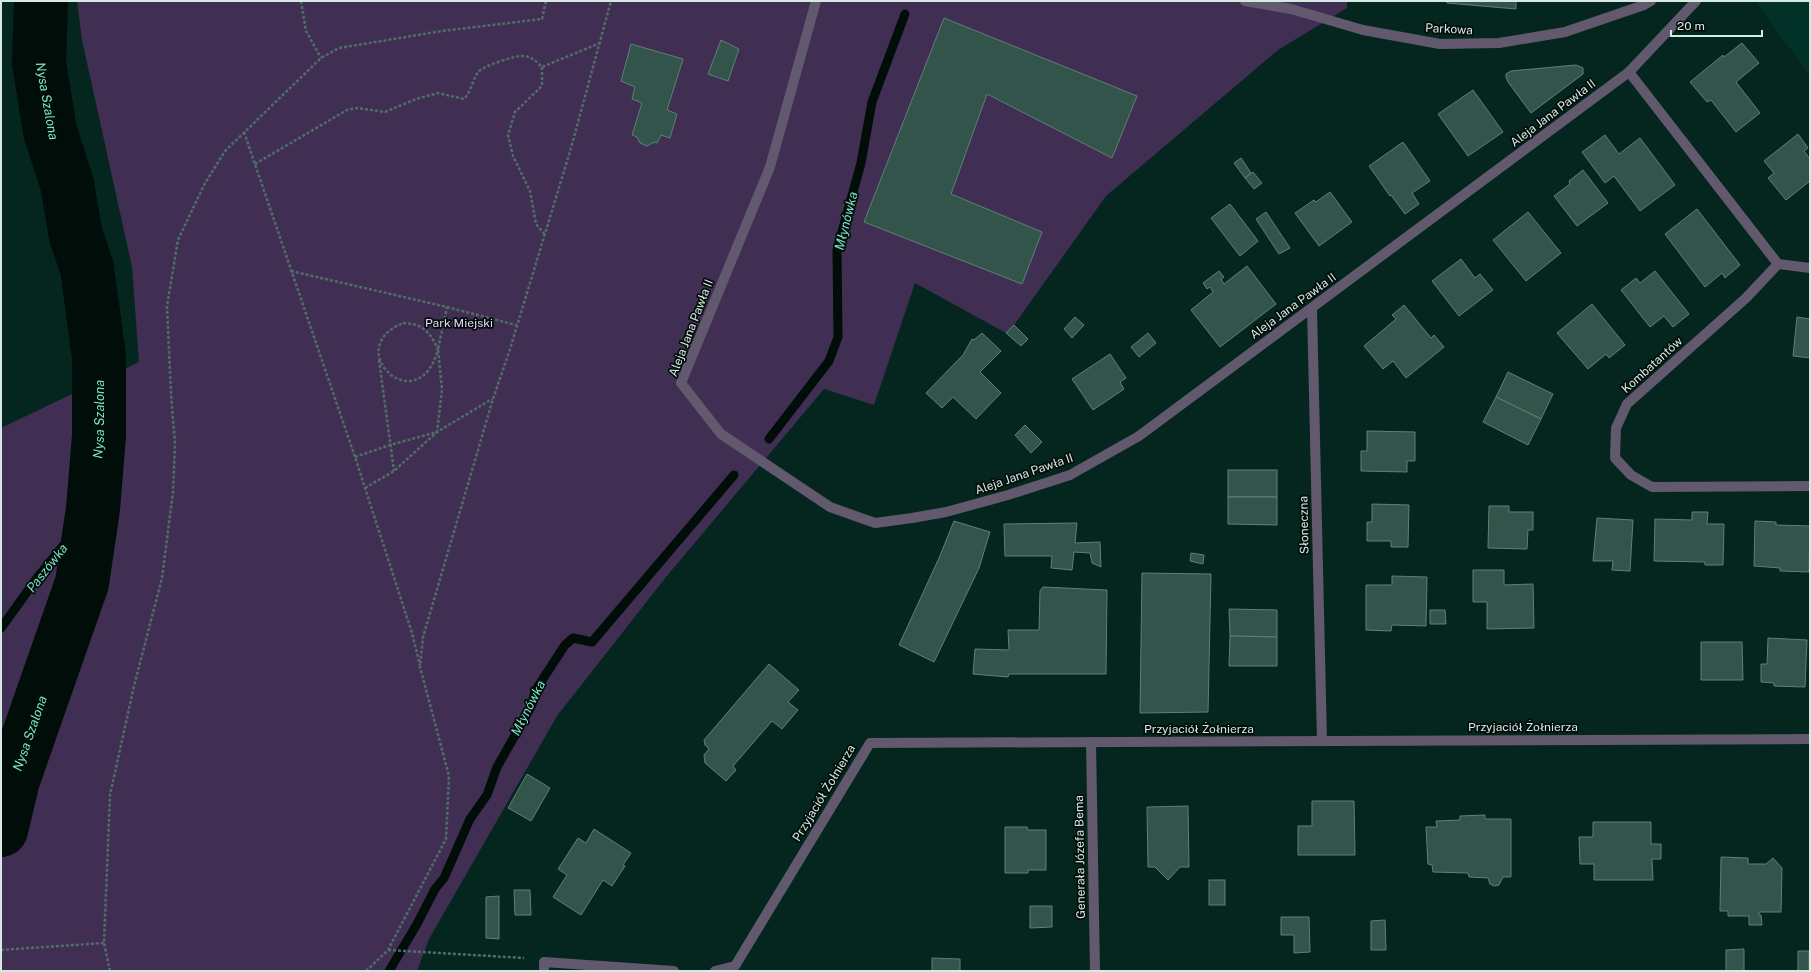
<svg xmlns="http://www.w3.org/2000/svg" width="1811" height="972" viewBox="0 0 1811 972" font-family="'Public Sans',sans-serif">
<rect width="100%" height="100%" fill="#04261f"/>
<!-- built -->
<polygon fill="#023128" points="1755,1 1810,1 1810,76"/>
<!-- green -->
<polygon fill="#402f53" points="77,1 1347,1 1347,8 1278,50 1106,196 1014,325 1006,333 915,283 874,405 824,389 666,577 557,716 429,939 417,971 1,971 1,428 139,362 132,267 82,40"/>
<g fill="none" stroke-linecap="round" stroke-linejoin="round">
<!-- stream -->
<g stroke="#000d08" stroke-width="9">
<polyline points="769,439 829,361 838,337 837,250 861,163 872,102 905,14"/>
<polyline points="1,628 40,574 93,509"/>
<polyline points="389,971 417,924 435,889 444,878 470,819 487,795 497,767 527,714 532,705 535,691 565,645 573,638 592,642 734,475"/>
</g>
<!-- river -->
<path stroke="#000d08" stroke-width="54" id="s1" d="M1,830L13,780L82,583L93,509L99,436V357L87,268L76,236L67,184L50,131L39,63L41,1"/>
</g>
<!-- building -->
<g fill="#33544b" stroke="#5e8076">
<polygon points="1447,1 1516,1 1516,9 1447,3"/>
<polygon points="944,18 1137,96 1112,158 987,94 951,194 1042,232 1022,284 864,222"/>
<polygon points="721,40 739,49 728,81 708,74"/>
<polygon points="1742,43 1759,63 1736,82 1760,113 1736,132 1711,100 1707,102 1690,82 1723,55 1724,57"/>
<polygon points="631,44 683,59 667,110 677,114 670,138 661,135 657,143 654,142 647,146 640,143 637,137 632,135 642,103 632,99 635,87 621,81"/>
<polygon points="1576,65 1583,68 1583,74 1531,113 1508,82 1506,77 1506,74 1511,71"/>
<polygon points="1473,90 1503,132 1468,156 1438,114"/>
<polygon points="1798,134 1808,148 1804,151 1810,159 1810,181 1786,200 1768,178 1774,173 1764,161"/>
<polygon points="1605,135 1619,154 1640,138 1675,185 1640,211 1614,176 1605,183 1582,152"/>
<polygon points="1403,142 1430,181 1412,193 1419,204 1405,214 1391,195 1390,196 1369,166"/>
<polygon points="1241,158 1251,173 1245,178 1234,163"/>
<polygon points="1583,170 1608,203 1577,226 1554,196 1570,184 1569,181"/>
<polygon points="1253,172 1262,183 1254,189 1245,178"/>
<polygon points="1330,192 1352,222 1319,246 1295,213 1314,200 1316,202"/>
<polygon points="1230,204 1258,241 1240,256 1211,218"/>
<polygon points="1697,209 1740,265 1725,278 1722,273 1705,287 1665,234"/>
<polygon points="1266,212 1290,248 1279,254 1256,219"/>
<polygon points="1528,212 1561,253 1526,281 1493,240"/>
<polygon points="1461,259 1475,278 1480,274 1493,290 1459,316 1432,281"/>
<polygon points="1247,266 1276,304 1220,347 1191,310 1213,292 1210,287 1207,289 1203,283 1219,271 1224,277 1221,279 1224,284"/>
<polygon points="1655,271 1689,314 1673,327 1664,316 1650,327 1621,290 1636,278 1640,283"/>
<polygon points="1592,304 1625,345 1609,358 1606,354 1588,369 1557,333"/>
<polygon points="1404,305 1431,338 1434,335 1444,347 1406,378 1393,361 1383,369 1364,346 1396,319 1392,315"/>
<polygon points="1075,317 1084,325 1072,338 1064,329"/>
<polygon points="1797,317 1810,319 1810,358 1793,356"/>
<polygon points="1014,325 1028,339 1021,346 1006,333"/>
<polygon points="982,333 1001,351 980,372 1001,393 976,419 953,397 942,408 926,393 963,355 972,339 974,340"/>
<polygon points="1148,333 1156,343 1139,357 1131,347"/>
<polygon points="1110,354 1126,378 1120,382 1124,389 1093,410 1072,379"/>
<polygon points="1508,372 1553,394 1541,419 1496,397"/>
<polygon points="1496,397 1541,419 1528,445 1483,422"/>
<polygon points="1025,425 1042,442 1031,453 1015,435"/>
<polygon points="1367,431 1415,432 1415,461 1407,461 1407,472 1361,471 1361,451 1367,451"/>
<rect x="1228" y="470" width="49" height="27"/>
<polygon points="1228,497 1277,497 1277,525 1228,524"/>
<polygon points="1372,504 1409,505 1408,547 1391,547 1391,541 1367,541 1367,522 1372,522"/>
<polygon points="1489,506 1509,506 1509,512 1533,512 1533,530 1528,530 1527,549 1488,548"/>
<polygon points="1692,512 1708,512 1707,524 1724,524 1723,565 1705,565 1705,562 1654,561 1655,519 1692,520"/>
<polygon points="1597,518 1633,520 1630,571 1612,570 1613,561 1593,561"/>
<polygon points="954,521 990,532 979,568 934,662 899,645 939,558"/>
<polygon points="1755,521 1776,522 1776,525 1810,526 1809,572 1780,571 1780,568 1754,566"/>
<polygon points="1077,523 1075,543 1100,542 1101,567 1092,563 1090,553 1074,552 1072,570 1051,568 1052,556 1005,556 1004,524"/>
<polygon points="1191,553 1204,555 1203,564 1190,561"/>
<polygon points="1473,570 1504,570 1504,585 1533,584 1534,628 1487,629 1487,602 1473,602"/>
<polygon points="1142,573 1211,574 1208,712 1140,713"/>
<polygon points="1392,576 1427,577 1426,626 1392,625 1391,631 1366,630 1366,585 1392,585"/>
<polygon points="1043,587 1107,590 1106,674 1009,674 1008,677 973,674 975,649 1009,650 1008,630 1039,630 1040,591"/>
<polygon points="1229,609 1277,610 1277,637 1230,636"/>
<polygon points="1430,610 1445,610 1446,624 1430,624"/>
<polygon points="1230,636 1277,637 1277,666 1229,666"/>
<polygon points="1768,638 1807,640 1805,687 1774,686 1774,683 1761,682 1761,664 1767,664"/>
<polygon points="1701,642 1742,642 1743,680 1701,680"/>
<polygon points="769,664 799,690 788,702 798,710 782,729 772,721 733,766 736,770 726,781 705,763 704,755 709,749 705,745 704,740"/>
<polygon points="527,774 550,788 531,821 508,808"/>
<polygon points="1312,801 1354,801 1355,855 1298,855 1298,826 1312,826"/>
<polygon points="1188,806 1189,867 1180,867 1168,880 1155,867 1148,867 1147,807"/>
<polygon points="1485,815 1485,819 1511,819 1511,877 1503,877 1499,885 1494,886 1490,884 1488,878 1469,877 1468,873 1433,872 1432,865 1428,864 1426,827 1437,827 1436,821 1460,820 1460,816"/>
<polygon points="1593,822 1651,822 1651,844 1661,844 1661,859 1652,859 1653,880 1594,880 1594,864 1580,864 1579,837 1593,837"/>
<polygon points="1005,827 1027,827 1028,830 1046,830 1046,870 1028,870 1028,873 1005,873"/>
<polygon points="594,829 631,853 623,865 625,866 612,886 603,880 581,915 553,897 567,875 558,869 578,838 586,843"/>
<polygon points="1721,857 1748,858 1748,864 1766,864 1773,858 1782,868 1781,912 1759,912 1759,915 1761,915 1762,925 1749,925 1749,916 1728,916 1728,911 1720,911"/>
<rect x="1209" y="880" width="16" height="25"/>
<polygon points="514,890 530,890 531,915 515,915"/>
<polygon points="499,896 499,939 486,938 486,897"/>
<polygon points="1030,906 1052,906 1052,927 1030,928"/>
<polygon points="1281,917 1309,917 1310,952 1294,953 1294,935 1281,935"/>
<polygon points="1385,920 1386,950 1371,950 1371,921"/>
<polygon points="1744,949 1744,971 1726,971 1726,950"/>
<polygon points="1798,951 1809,951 1809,971 1794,971 1798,970"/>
<polygon points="932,958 960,959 960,971 932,971"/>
</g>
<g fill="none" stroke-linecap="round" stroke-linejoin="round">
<!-- path -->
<g stroke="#516d67" stroke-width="2.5" stroke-dasharray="3 2" stroke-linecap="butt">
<polyline points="301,1 306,31 321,58"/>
<polyline points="542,67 542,86 515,112 508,135 513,156 530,191 536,224 545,235"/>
<polyline points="244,132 355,457 412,633 420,665"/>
<path d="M255,164L347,110L357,108L385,112L416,99L438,93L464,99C471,92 472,81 478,72C483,66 516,55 524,56C532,57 537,62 542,67L600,43"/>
<polyline points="291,271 447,307 516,325"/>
<path d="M403,323C423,324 429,331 438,349C419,423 339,349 403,323Z"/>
<polyline points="379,360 394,471"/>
<polyline points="355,457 390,445 437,432 442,390 438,349 447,307"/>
<polyline points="365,488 394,471 437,432 492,399"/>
<polyline points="1,950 104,943"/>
<polyline points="388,950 524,958"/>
<polyline points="110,971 104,943 110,795 134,686 162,578 173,492 175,444 171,394 167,306 178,240 204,185 225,151 321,58 339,48 442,31 542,19 546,1"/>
<polyline points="366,971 388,950 446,839 449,776 420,667 423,637 493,399 510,349 571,148 611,1"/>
</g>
<!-- minor -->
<g stroke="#62596e" stroke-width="10">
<polyline points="816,1 770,167 681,383 721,434 830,507 875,523 912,518 946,512 1008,495 1070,475 1139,436 1629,72 1696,1"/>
<polyline points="1245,1 1291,9 1363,30 1440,44 1499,43 1565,32 1644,5 1651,1"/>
<polyline points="1629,72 1778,264 1810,268"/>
<polyline points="1778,264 1746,298 1627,404 1616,428 1615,458 1631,475 1652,487 1810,486"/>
<polyline points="1312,309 1322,741"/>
<polyline points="1091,742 1095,971"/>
<polyline points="544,971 544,962 674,971"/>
<polyline points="715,971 735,966 870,743 1810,739"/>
</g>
</g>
<g text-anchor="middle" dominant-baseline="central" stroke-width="3.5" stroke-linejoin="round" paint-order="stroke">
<!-- street labels -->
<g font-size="12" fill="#d7e9e3" stroke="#020d09">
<text transform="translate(1449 29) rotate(3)">Parkowa</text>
<text transform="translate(1553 113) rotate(-37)">Aleja Jana Pawła II</text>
<text transform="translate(1293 306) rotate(-36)">Aleja Jana Pawła II</text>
<text transform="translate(691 328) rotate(-69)">Aleja Jana Pawła II</text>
<text transform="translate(1652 365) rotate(-42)">Kombatantów</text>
<text transform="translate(1024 474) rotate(-19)">Aleja Jana Pawła II</text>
<text transform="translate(1304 525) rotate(-91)">Słoneczna</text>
<text x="1523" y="727">Przyjaciół Żołnierza</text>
<text x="1199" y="729">Przyjaciół Żołnierza</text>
<text transform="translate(824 793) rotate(-59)">Przyjaciół Żołnierza</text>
<text transform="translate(1080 857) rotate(-91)">Generała Józefa Bema</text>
</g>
<!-- park labels -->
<g font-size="12" fill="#e4d7f5" stroke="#020d09">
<text x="459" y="323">Park Miejski</text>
</g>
<!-- water labels -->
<g font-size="13" font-style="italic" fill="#7ce5ca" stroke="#020d09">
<text transform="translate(47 101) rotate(80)">Nysa Szalona</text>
<text transform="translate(846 221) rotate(-76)">Młynówka</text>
<text stroke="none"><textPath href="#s1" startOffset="425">Nysa Szalona</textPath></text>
<text transform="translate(47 568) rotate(-52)">Paszówka</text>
<text transform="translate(528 708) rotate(-63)">Młynówka</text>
<text stroke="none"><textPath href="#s1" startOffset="101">Nysa Szalona</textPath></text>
</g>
</g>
<!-- border -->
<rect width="1811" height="972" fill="none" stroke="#d7e9e3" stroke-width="4"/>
<!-- scale -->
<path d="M1671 30v6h91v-6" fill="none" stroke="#d7e9e3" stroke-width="2"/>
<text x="1677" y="30" font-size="12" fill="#d7e9e3" stroke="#020d09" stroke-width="3" paint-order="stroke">20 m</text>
</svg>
